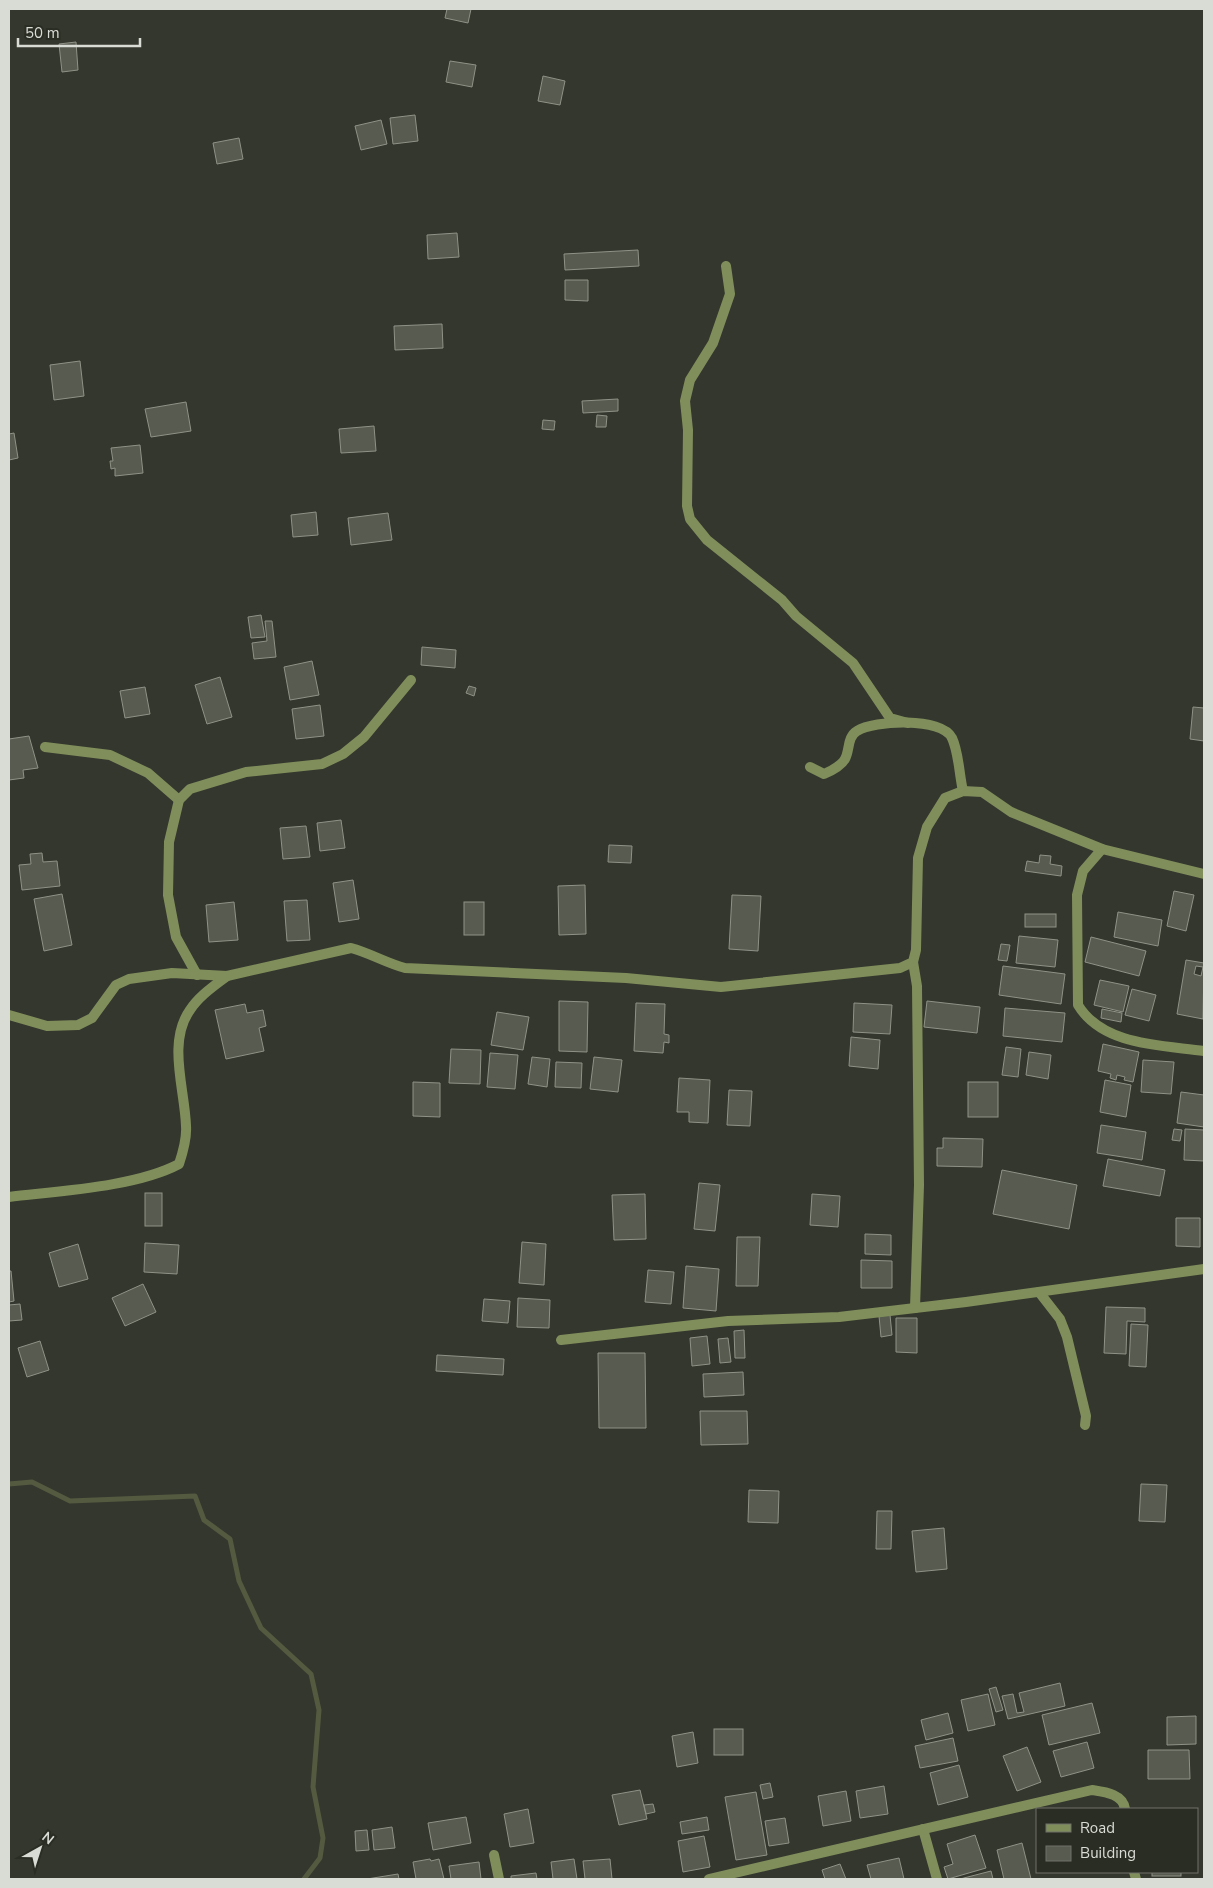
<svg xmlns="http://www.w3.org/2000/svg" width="1213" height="1888" viewBox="0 0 1213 1888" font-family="'Nunito Sans',sans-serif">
<rect width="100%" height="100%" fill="#34372d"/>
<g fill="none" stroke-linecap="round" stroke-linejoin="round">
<!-- stream -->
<polyline stroke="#535a40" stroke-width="5" points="9,1484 32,1482 70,1501 195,1496 204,1520 230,1539 239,1581 261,1628 311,1674 319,1710 313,1787 323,1838 320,1858 304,1879"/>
</g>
<!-- building -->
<g fill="#575b50" stroke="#8f9387" fill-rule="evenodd">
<polygon points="447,9 471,9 468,23 445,18"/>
<polygon points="76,42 78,70 62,72 59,44"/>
<polygon points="450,61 476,65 472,87 446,82"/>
<polygon points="543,76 565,81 560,105 538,101"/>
<polygon points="415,115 418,141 393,144 390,118"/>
<polygon points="381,120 387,144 361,150 355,126"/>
<polygon points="239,138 243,159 217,164 213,143"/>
<polygon points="457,233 459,257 428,259 427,235"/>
<polygon points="638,250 639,266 565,270 564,254"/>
<polygon points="565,280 588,280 588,301 565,300"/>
<polygon points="442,324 443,348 395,350 394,326"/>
<polygon points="80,361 84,396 54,400 50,365"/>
<polygon points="618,399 618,411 583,413 582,401"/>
<polygon points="186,402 191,431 151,437 145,409"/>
<polygon points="597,415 607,416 606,427 596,427"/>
<polygon points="543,420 555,421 554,430 542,429"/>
<polygon points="374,426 376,451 341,453 339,429"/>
<polygon points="14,433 18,458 9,460 9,434"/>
<polygon points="140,445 143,473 115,476 115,468 111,469 110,461 113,461 111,448"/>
<polygon points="316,512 318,535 293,537 291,515"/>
<polygon points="388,513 392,540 351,545 348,518"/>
<polygon points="261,615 265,637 251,638 248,617"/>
<polygon points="265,621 272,621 276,657 254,659 252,643 267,641"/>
<polygon points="422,647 456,650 455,668 421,665"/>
<polygon points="312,661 319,695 290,700 284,667"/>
<polygon points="220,677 232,717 207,724 195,685"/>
<polygon points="469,686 476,688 474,696 466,693"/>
<polygon points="145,687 150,714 125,718 120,691"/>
<polygon points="320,705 324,736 296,739 292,709"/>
<polygon points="1193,707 1204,708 1204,741 1190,739"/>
<polygon points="29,736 38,768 23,770 24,778 9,780 9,739"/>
<polygon points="341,820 345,848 320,851 317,823"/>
<polygon points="306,826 310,857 283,859 280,828"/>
<polygon points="609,845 632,846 631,863 608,862"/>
<polygon points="42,853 43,862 57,861 60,886 22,890 19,865 31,864 30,854"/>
<polygon points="1040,855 1051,856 1050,864 1062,866 1061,876 1025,871 1027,861 1039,863"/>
<polygon points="353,880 359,919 339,922 333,883"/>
<polygon points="585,885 586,934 559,935 558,886"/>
<polygon points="1174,891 1194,895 1186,931 1167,926"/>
<polygon points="62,894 72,945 44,951 34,899"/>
<polygon points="732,895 761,896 758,951 729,949"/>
<polygon points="307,900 310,940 287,941 284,901"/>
<polygon points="234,902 238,940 209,942 206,905"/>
<rect x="464" y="902" width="20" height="33"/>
<polygon points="1118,912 1162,920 1158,946 1114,937"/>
<rect x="1025" y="914" width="31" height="13"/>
<polygon points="1019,936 1058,940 1055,967 1016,963"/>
<polygon points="1091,937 1146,951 1139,976 1085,962"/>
<polygon points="1001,944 1010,945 1007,961 998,960"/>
<path d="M1186,960L1204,963L1203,1019L1177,1014ZM1196,966L1203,967L1201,976L1194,974Z"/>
<polygon points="1003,966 1065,974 1061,1004 999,995"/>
<polygon points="1100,980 1129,986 1123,1012 1094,1005"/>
<polygon points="1132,989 1156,995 1149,1021 1125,1015"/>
<polygon points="559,1001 588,1002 587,1052 559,1051"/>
<polygon points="927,1001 980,1007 977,1033 924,1027"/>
<polygon points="636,1003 665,1004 664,1034 669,1035 669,1043 664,1042 663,1053 634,1051"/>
<polygon points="854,1003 892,1005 890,1034 853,1032"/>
<polygon points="245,1004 247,1013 263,1010 266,1026 259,1028 264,1051 226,1059 215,1010"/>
<polygon points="1005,1008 1065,1013 1062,1042 1003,1036"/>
<polygon points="1102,1009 1122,1013 1121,1022 1101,1018"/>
<polygon points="497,1012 529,1017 523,1050 491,1045"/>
<polygon points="851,1037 880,1040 878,1069 849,1066"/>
<polygon points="1103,1044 1139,1052 1133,1082 1124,1080 1125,1077 1117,1075 1116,1080 1110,1078 1111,1074 1098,1071"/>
<polygon points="1006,1047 1021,1049 1018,1077 1002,1075"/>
<polygon points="451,1049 481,1050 480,1084 449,1083"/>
<polygon points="1029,1052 1051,1055 1048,1079 1026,1075"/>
<polygon points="490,1053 518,1055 515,1089 487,1087"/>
<polygon points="532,1057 550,1059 547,1087 528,1084"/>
<polygon points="594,1057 622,1060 618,1092 590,1089"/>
<polygon points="1143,1060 1174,1062 1171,1094 1141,1092"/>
<polygon points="556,1062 582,1063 581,1088 555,1087"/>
<polygon points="679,1078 710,1080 708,1123 689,1122 689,1112 677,1112"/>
<polygon points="1105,1080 1131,1085 1126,1117 1100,1112"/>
<polygon points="413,1082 440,1083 440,1117 413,1116"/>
<rect x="968" y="1082" width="30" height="35"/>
<polygon points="729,1090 752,1091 750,1126 727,1125"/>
<polygon points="1181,1092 1204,1095 1204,1127 1177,1123"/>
<polygon points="1101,1125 1146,1132 1142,1160 1097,1153"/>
<polygon points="1174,1129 1182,1130 1180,1141 1172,1140"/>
<polygon points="1185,1129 1204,1130 1204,1161 1184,1160"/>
<polygon points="943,1138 983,1139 982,1167 937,1166 937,1148 943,1148"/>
<polygon points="1108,1159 1165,1170 1160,1196 1103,1186"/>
<polygon points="1002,1170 1077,1185 1069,1229 993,1214"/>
<polygon points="699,1183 720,1185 715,1231 694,1229"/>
<rect x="145" y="1193" width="17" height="33"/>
<polygon points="645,1194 646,1239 614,1240 612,1195"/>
<polygon points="812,1194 840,1196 838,1227 810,1225"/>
<polygon points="1176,1218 1200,1218 1200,1247 1176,1246"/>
<polygon points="865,1234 891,1235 891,1255 865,1254"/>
<polygon points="737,1237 760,1237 758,1286 736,1286"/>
<polygon points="522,1242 546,1244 544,1285 519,1283"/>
<polygon points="145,1243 179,1245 177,1274 144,1272"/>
<polygon points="78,1244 88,1279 59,1287 49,1253"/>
<polygon points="861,1260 892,1261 892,1288 861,1288"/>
<polygon points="686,1266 719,1269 716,1311 683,1308"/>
<polygon points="648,1270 674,1272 671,1304 645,1302"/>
<polygon points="9,1271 11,1271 14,1301 9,1302"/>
<polygon points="143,1284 156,1312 125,1326 112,1298"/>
<polygon points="518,1298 550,1300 549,1328 517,1327"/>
<polygon points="484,1299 510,1301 508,1323 482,1321"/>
<polygon points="20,1304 22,1320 9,1321 9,1305"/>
<polygon points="1106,1307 1145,1308 1145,1322 1127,1321 1126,1354 1104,1353"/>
<polygon points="890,1315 892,1335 881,1337 879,1316"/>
<polygon points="896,1318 917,1318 917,1353 896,1352"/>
<polygon points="1131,1324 1148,1325 1146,1367 1129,1366"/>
<polygon points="744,1330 745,1358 735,1358 734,1331"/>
<polygon points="707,1336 710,1364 692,1366 690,1338"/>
<polygon points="728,1338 731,1362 720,1363 718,1339"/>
<polygon points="40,1341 49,1370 27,1377 18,1348"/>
<polygon points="598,1353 645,1353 646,1428 599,1428"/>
<polygon points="437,1355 504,1359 503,1375 436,1371"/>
<polygon points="743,1372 744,1395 704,1397 703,1374"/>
<polygon points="700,1411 747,1411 748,1444 701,1445"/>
<polygon points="1141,1484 1167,1485 1165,1522 1139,1521"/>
<polygon points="749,1490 779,1491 778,1523 748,1522"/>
<polygon points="877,1511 892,1511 891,1549 876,1549"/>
<polygon points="944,1528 947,1569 916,1572 912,1531"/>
<polygon points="1060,1683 1065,1706 1008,1719 1002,1696 1013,1694 1017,1713 1024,1712 1019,1693"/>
<polygon points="996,1687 1003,1710 996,1712 989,1689"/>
<polygon points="988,1694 995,1725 968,1731 961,1700"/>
<polygon points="1092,1703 1100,1733 1049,1745 1042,1715"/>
<polygon points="948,1713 953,1733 926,1740 921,1720"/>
<polygon points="1196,1716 1196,1744 1167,1745 1167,1717"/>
<rect x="714" y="1729" width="29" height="26"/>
<polygon points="693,1732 698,1763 677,1767 672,1736"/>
<polygon points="953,1738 958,1761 920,1768 915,1746"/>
<polygon points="1087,1742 1094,1768 1061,1777 1053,1751"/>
<polygon points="1027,1747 1041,1782 1017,1791 1003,1756"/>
<polygon points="1148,1750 1189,1750 1190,1779 1148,1779"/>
<polygon points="959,1765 968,1797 938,1805 930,1773"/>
<polygon points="770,1783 773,1797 763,1799 760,1785"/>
<polygon points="884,1786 888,1814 860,1818 856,1791"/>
<polygon points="640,1790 647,1819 619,1825 612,1795"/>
<polygon points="846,1791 851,1821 823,1826 818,1796"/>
<polygon points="756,1792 767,1855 736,1860 725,1797"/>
<polygon points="653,1804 655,1812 646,1814 644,1805"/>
<polygon points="528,1809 534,1843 510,1847 504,1814"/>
<polygon points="466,1817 471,1843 433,1850 428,1823"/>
<polygon points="707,1817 709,1830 682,1834 680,1822"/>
<polygon points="785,1818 789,1843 769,1846 765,1821"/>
<polygon points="392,1827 395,1848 374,1850 372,1830"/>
<polygon points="367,1830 369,1850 356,1851 355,1831"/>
<polygon points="975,1835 986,1868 948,1879 944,1867 953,1864 947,1844"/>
<polygon points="704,1836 710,1867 683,1872 678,1841"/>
<polygon points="1022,1843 1031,1879 1004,1879 997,1850"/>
<polygon points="899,1858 904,1879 871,1879 867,1865"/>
<polygon points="430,1859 431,1861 439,1859 444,1879 416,1879 413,1862"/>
<polygon points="574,1859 577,1879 553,1879 551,1862"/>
<polygon points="610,1859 612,1879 585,1879 583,1861"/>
<polygon points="479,1862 481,1879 451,1879 449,1866"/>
<polygon points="840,1864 846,1879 825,1879 822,1870"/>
<polygon points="991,1871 993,1879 960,1879"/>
<rect x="1152" y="1872" width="29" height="4"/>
<polygon points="536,1873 537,1879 511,1879 511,1876"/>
<polygon points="398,1874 399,1879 367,1879"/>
</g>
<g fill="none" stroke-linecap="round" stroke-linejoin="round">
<!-- street -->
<g stroke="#808e5c" stroke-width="10">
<polyline points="726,266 730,294 713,343 690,380 685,401 688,430 687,506 690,519 707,540 782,600 796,616 853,663 890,718 908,723"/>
<polyline points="45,747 110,755 148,773 179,800"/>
<path d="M810,767L824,774C831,771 841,766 845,759C850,750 847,737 857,731C874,720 942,717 952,738C959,753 959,774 963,791"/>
<path d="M1102,849L1083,871L1077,895L1078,1005C1103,1046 1162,1045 1204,1051"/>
<polyline points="913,962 917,986 919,1185 915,1308"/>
<polyline points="197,975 176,937 168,895 169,842 179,800 190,789 246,772 322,764 343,754 364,737 411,680"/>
<path d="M9,1015L47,1026L78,1025L92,1018L116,985L129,979L172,973L227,976L351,948C370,953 386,963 405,968L626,978L721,987L900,968L913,962L916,950L918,858L927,827L945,798L963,791L982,792L1011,812L1102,849L1204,874"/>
<path d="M9,1197C58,1191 136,1187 179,1164C183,1152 187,1139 186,1126C185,1090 167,1042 190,1010C199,996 214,986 227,976"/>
<polyline points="1039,1292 1060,1319 1067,1337 1086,1416 1085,1425"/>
<polyline points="561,1340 728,1321 839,1317 966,1302 1204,1269"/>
<polyline points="923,1829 937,1879"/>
<polyline points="494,1855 499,1879"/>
<polyline points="1134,1872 1136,1879"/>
<path d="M709,1879L1092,1790C1105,1792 1123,1794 1125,1809"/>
</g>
</g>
<!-- border -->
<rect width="1213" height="1888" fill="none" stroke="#d9dbd5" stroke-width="20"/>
<!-- legend -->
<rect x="1036" y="1808" width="162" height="65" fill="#2a2d23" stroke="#70736a"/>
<rect x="1046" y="1824" width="25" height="8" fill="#808e5c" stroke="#70736a"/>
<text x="1080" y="1833" font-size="15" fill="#d9dbd5">Road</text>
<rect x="1046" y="1846" width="25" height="15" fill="#575b50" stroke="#70736a"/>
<text x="1080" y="1858" font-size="15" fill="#d9dbd5">Building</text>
<!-- north arrow -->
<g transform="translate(40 1848) rotate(39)" stroke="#2a2d23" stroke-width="4" paint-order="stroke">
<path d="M0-4L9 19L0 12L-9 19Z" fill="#d9dbd5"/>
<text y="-8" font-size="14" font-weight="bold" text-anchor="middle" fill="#d9dbd5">N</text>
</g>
<!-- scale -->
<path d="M18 38v8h122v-8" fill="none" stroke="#d9dbd5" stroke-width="2.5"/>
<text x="25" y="38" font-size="15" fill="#d9dbd5" stroke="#2a2d23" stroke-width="4" paint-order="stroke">50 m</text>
</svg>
